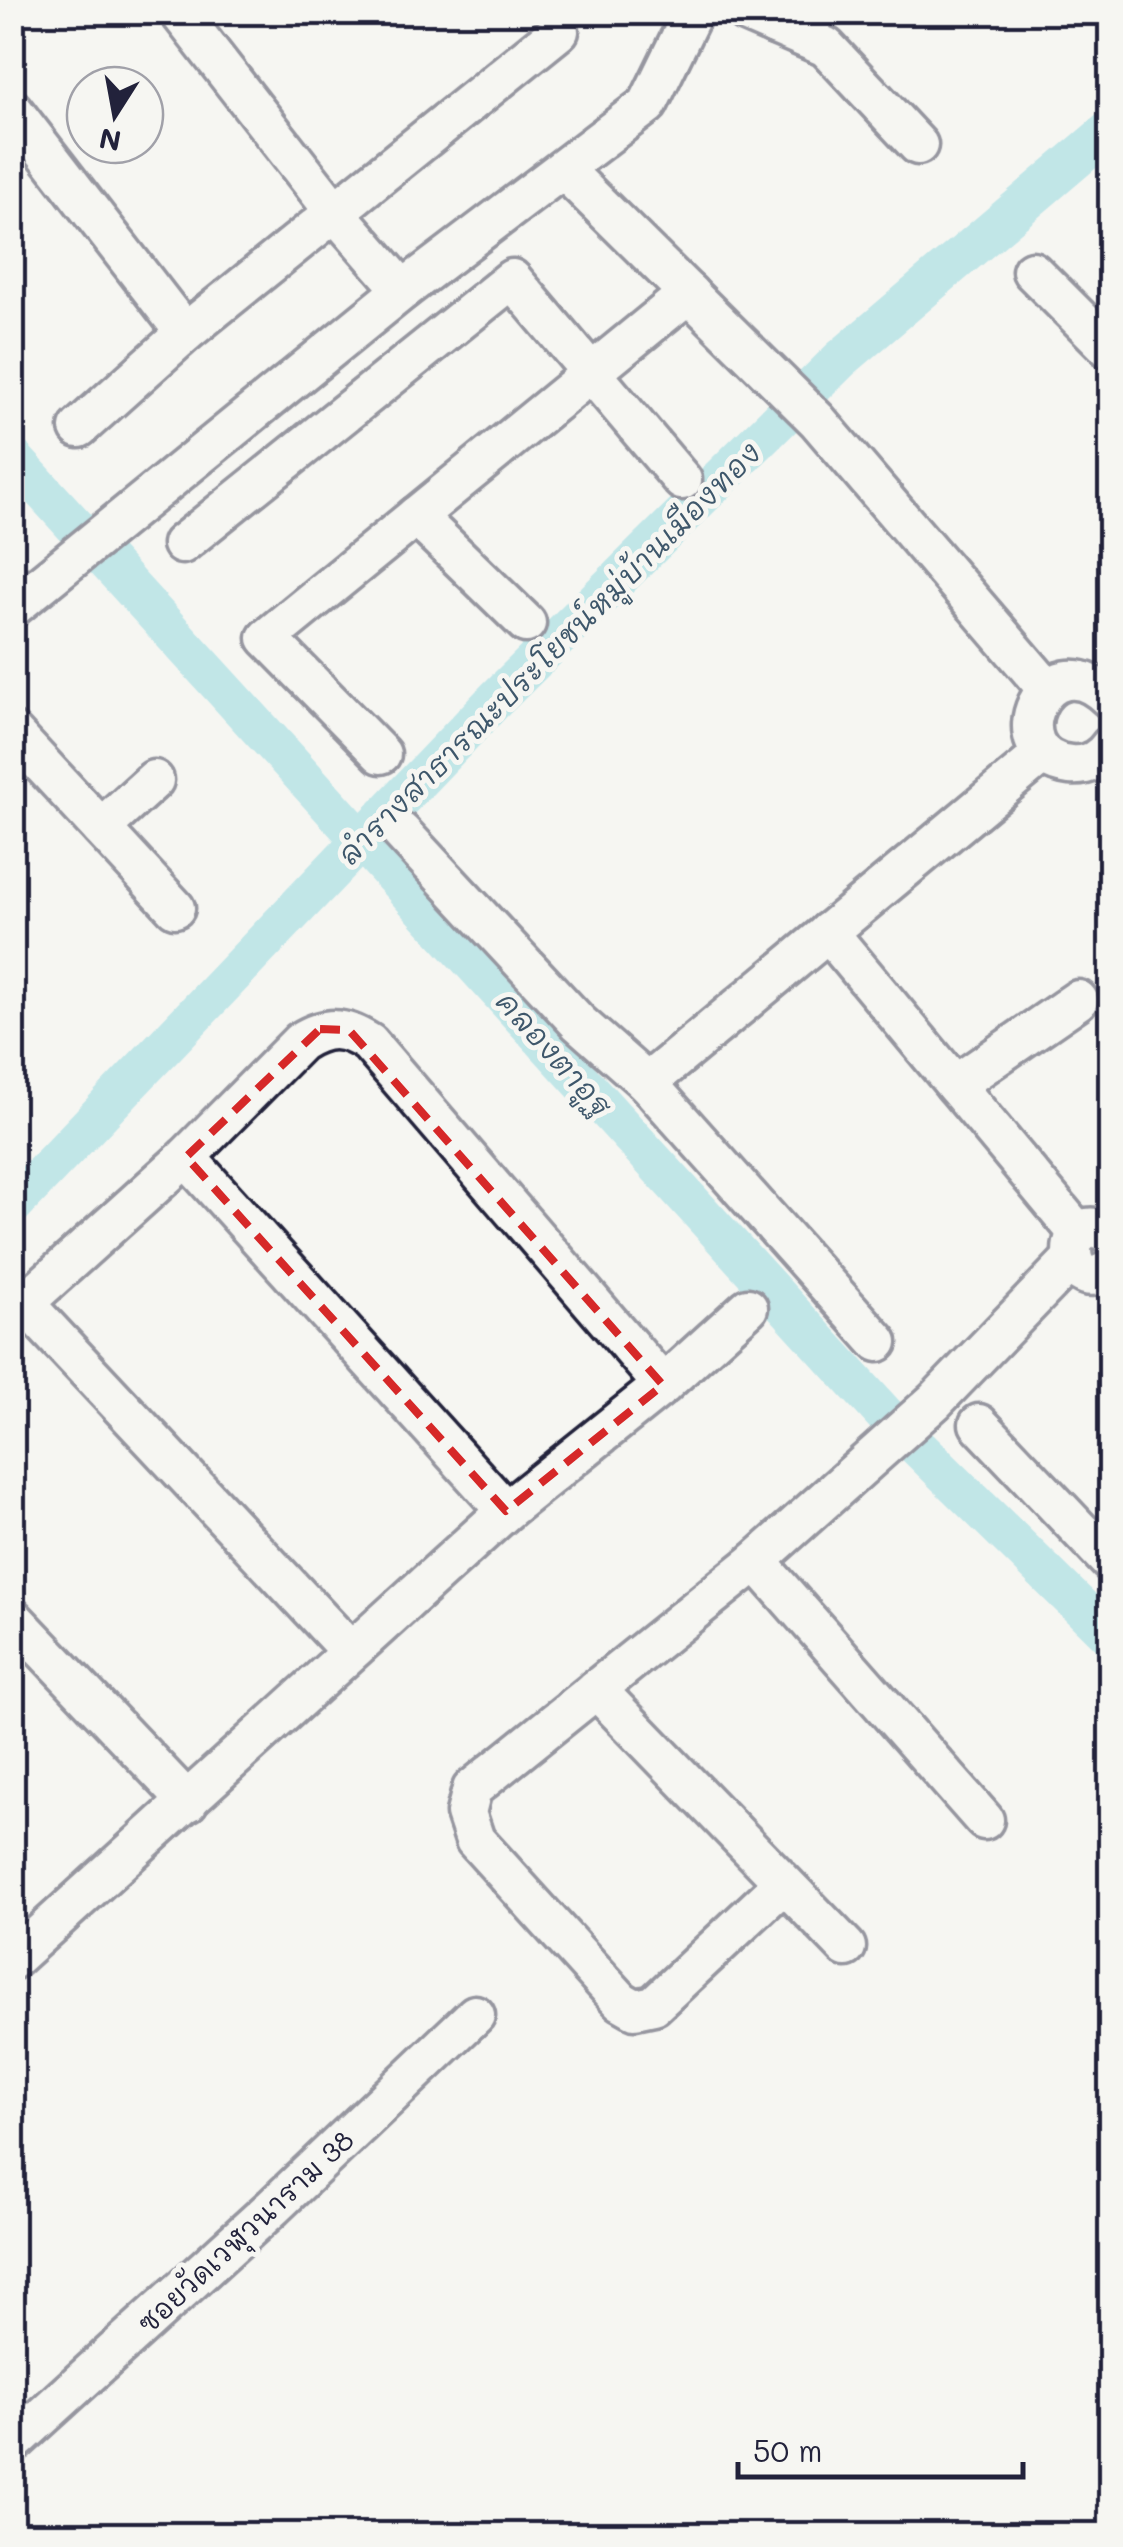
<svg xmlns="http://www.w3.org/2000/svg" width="1123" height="2547" viewBox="0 0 1123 2547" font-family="Mali,'Playpen Sans Thai',sans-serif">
<rect width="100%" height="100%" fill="#f6f6f2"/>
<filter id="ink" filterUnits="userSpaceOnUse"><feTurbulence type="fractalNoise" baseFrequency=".01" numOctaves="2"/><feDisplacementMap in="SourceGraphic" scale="20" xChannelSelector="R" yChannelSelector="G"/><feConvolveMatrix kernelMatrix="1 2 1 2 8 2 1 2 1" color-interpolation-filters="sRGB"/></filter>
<g filter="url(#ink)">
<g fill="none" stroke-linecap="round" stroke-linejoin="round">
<!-- canal -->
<g stroke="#81d2da" stroke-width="40">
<polyline points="12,457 886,1416 1110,1636"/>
<polyline points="12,1206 496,699 841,359 1110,130"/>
</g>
<!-- street casing -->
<g stroke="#22223b" stroke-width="45">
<g id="street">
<polyline points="179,12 334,211 403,290"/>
<polyline points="745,12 775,25 819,12"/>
<polyline points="775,25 826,47 918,145"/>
<polyline points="12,109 185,333"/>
<polyline points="563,169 817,420 1047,689"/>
<polyline points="1032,271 1110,349"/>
<polyline points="79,428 185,333 559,31"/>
<polyline points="416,516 526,623"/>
<polyline points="182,544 512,279 682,480"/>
<polyline points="12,608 403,290 648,104 693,12"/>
<path d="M1110,699C1045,633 994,757 1070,765C1087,767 1101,759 1110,746"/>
<polyline points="12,732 175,908"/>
<polyline points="381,754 267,638 689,293"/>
<polyline points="101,828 154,780"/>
<polyline points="401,832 579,1023 647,1083"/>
<polyline points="828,932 1079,1234"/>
<polyline points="955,1085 1078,1000"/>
<polyline points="186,1157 506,1511"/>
<path d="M1110,1234C1058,1202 1061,1302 1110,1269"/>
<polyline points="24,1303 349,1650"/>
<path d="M12,1314L186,1157L300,1042C326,1026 343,1026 369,1043L663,1385"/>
<polyline points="878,1342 647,1083 1043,754"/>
<polyline points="979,1424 1110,1562"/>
<polyline points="756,1561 984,1820"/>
<polyline points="12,1617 188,1802"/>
<polyline points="596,1689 846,1947"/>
<polyline points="782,1885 654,2005 635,2009 621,2001 475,1840 466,1813 472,1789 756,1561 935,1401 1072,1259"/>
<polyline points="12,1960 506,1511 663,1385 748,1308"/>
<polyline points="12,2444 273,2207 475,2015"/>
</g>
</g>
<!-- street -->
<use href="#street" stroke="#f6f6f2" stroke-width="38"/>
</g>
</g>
<!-- marked area -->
<path d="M0 0H1123V2547H0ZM320,1029L349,1030L663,1385L506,1511L186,1157Z" fill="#f6f6f2" fill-opacity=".55" fill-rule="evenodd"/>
<path fill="none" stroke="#d62828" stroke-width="8" stroke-dasharray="20 12" stroke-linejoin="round" d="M320,1029L349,1030L663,1385L506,1511L186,1157Z"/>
<g text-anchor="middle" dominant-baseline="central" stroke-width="10" stroke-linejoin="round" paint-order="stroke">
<!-- street labels -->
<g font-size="28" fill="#22223b" stroke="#f6f6f2">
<text transform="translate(245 2231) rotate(-43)">ซอยวัดเวฬุวนาราม 38</text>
</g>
<!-- water labels -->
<g font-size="30" font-style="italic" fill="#3e576b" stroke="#f6f6f2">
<text transform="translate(548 653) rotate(-45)">ลำรางสาธารณะประโยชน์หมู่บ้านเมืองทอง</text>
<text transform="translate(555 1053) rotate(48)">คลองตาอูฐ</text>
</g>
</g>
<!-- margin -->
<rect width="1123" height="2547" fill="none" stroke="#f6f6f2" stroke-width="50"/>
<rect x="25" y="25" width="1073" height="2497" fill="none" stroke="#22223b" stroke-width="4" filter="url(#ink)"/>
<!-- north arrow -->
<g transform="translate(115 115) rotate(191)"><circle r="48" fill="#f6f6f2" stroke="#a1a1a9" stroke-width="2.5"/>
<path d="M0-8L18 38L0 25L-18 38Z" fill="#22223b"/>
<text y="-15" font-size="28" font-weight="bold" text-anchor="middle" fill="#22223b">N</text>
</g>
<!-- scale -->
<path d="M738 2462v15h285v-15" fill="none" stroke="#22223b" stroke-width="5"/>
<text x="753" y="2462" font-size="30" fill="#22223b" stroke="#f6f6f2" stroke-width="8" paint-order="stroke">50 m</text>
</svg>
